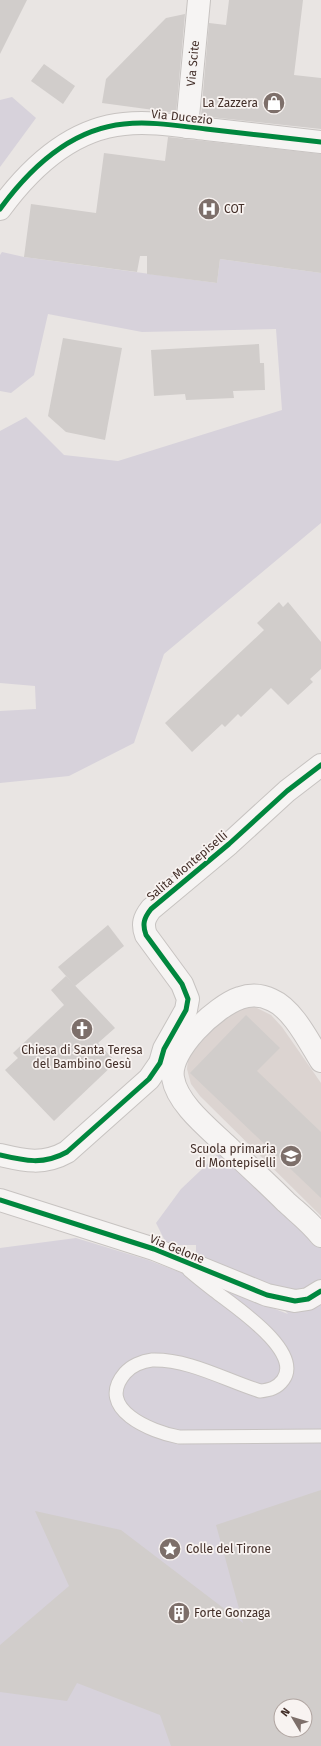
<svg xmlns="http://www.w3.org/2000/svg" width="321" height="1746" viewBox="0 0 321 1746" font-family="'Fira Sans',sans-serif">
<rect width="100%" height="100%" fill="#e9e5e3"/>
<!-- built -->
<polygon fill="#dcd4d1" points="255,1007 271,1015 282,1027 321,1083 321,1216 200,1096 191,1084 187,1069 188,1059 195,1049 218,1023 241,1008"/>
<!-- green -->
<g fill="#d7d2db" fill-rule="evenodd">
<polygon points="12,97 36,118 0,167 0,100"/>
<polygon points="2,252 24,257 217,283 220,259 321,273 321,523 164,654 134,743 69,776 0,783 0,711 36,709 35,686 0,683 0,431 26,417 64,455 118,461 282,410 276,329 142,332 48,314 34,375 11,393 0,391 0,255"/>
<path d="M220,1152L321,1245V1746H0V1248L76,1238L148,1260L288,1314L259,1283L196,1263V1245H167L156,1223L181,1189ZM281,1706H305V1730H281Z"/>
</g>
<!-- building -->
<g fill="#d1cdcb" fill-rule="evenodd">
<polygon points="0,0 27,0 0,54"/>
<polygon points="229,0 303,0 294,75 321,78 321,129 201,116 209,23 226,25"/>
<polygon points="185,14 176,113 102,103 106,79 166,18"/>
<polygon points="44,64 75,86 63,104 31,81"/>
<polygon points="168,137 321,154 321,273 220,259 217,283 147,274 147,256 140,256 137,272 24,257 31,204 96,213 104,153 165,161"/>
<polygon points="63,338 122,348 105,440 66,432 48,416"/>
<polygon points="259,344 260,363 264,363 265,390 233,391 234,398 186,400 185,394 154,396 151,350"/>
<polygon points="279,602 283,607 288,602 321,642 321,669 310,679 313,682 288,705 271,688 241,717 238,714 225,727 222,724 192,752 165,723 264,630 257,623"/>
<polygon points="108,925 124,946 75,986 58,967"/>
<polygon points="66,976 115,1028 98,1043 116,1062 54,1121 5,1070 18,1058 13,1053 64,1005 51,990"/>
<polygon points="246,1015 280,1048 257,1071 321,1132 321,1198 190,1073"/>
<path d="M321,1490V1746H171L160,1715L77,1683L67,1701L0,1692V1645L69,1586L35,1511L121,1530L243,1623L216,1525ZM281,1706H305V1730H281Z"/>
</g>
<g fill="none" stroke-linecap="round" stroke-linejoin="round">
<!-- lane casing -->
<g stroke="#c7c3c1" stroke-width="15">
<path id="lane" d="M189,1270C197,1277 206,1284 215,1291C232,1305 304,1351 283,1380C277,1388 270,1390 260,1391C225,1380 189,1359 152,1360C142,1361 131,1366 125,1373C94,1409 152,1432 179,1437L321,1436"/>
</g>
<!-- street casing -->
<g stroke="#c7c3c1" stroke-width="24">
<g id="street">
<path id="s1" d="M187,127L199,0"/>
<path d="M0,209C30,168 71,129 124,124C151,121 179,126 206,129C244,133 283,138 321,142"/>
<path d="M321,1061C309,1042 293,1009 272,1000C262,995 251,994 240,998C216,1006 168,1050 173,1078C177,1103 207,1127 225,1144C245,1163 266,1182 286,1202C298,1213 311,1223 321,1236"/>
<path d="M0,1155C25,1161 44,1165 67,1152L149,1079L160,1063L164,1049L186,1010L188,999L182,984L146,935C142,924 144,918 151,909L229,844L287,791L321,765"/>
<polyline points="0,1200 154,1249 267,1295 295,1301 308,1299 321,1291"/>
</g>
</g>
<!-- lane -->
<use href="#lane" stroke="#f6f4f3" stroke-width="13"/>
<!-- street -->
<use href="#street" stroke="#f6f4f3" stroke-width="22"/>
<!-- cycleway casing -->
<g stroke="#f8f3f1" stroke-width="8">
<g id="cycleway">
<path d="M0,209C30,168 71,129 124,124C151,121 179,126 206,129C244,133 283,138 321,142"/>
<path d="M0,1155C25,1161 44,1165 67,1152L149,1079L160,1063L164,1049L186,1010L188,999L182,984L146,935C142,924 144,918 151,909L229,844L287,791L321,765"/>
<polyline points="0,1200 154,1249 267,1295 295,1301 308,1299 321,1291"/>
</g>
</g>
<!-- cycleway -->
<use href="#cycleway" stroke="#00873e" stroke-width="5"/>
</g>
<!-- icons -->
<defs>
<g id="shop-disc" transform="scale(1.15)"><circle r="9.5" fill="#7d6f6a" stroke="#f8f3f1"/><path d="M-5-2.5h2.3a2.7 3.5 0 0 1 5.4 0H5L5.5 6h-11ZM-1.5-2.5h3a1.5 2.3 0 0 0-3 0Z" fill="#fff"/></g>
<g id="hospital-disc" transform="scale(1.15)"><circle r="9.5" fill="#7d6f6a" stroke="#f8f3f1"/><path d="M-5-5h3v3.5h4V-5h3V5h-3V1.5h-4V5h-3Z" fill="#fff"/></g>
<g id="church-disc" transform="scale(1.15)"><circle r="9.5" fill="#7d6f6a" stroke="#f8f3f1"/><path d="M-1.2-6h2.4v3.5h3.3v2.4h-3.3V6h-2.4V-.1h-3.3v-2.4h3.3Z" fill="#fff"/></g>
<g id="school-disc" transform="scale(1.15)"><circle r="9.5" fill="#7d6f6a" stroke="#f8f3f1"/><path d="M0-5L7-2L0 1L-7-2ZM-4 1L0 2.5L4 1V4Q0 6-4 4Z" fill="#fff"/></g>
<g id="sight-disc" transform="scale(1.15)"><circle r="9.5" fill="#7d6f6a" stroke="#f8f3f1"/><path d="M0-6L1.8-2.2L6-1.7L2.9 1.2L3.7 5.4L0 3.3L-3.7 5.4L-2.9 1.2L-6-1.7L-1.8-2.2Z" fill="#fff"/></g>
<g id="building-disc" transform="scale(1.15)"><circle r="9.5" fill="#7d6f6a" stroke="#f8f3f1"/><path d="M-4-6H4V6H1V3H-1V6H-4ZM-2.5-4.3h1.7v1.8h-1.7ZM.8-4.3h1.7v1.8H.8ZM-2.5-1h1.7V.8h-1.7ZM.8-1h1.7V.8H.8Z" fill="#fff"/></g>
</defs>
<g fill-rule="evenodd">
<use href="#shop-disc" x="274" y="103"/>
<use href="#hospital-disc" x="209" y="209"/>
<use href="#church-disc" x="82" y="1029"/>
<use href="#school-disc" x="291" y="1156"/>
<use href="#sight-disc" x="170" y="1549"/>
<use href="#building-disc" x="179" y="1613"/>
</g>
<g text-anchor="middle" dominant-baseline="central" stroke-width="3.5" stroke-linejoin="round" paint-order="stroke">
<!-- street labels -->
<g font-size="12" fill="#432f29" stroke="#f8f3f1">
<text stroke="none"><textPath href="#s1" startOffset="64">Via Scite</textPath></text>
<text transform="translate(182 117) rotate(6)">Via Ducezio</text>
<text transform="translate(187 866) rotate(-40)">Salita Montepiselli</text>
<text transform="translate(177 1249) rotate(22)">Via Gelone</text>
</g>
<!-- poi labels -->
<g font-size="12" fill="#432f29" stroke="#f8f3f1" text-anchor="start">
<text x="258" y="103" text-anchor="end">La Zazzera</text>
<text x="224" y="209">COT</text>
<text x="82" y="1050" text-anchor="middle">Chiesa di Santa Teresa<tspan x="82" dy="14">del Bambino Gesù</tspan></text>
<text x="276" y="1149" text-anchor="end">Scuola primaria<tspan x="276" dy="14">di Montepiselli</tspan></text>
<text x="186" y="1549">Colle del Tirone</text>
<text x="194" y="1613">Forte Gonzaga</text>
</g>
</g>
<!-- north arrow -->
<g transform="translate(293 1718) rotate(308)"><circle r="19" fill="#f8f3f1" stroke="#b0a5a1"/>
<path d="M0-3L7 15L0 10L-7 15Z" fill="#7d6f6a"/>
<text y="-6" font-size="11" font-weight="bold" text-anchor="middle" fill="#432f29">N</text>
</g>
</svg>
